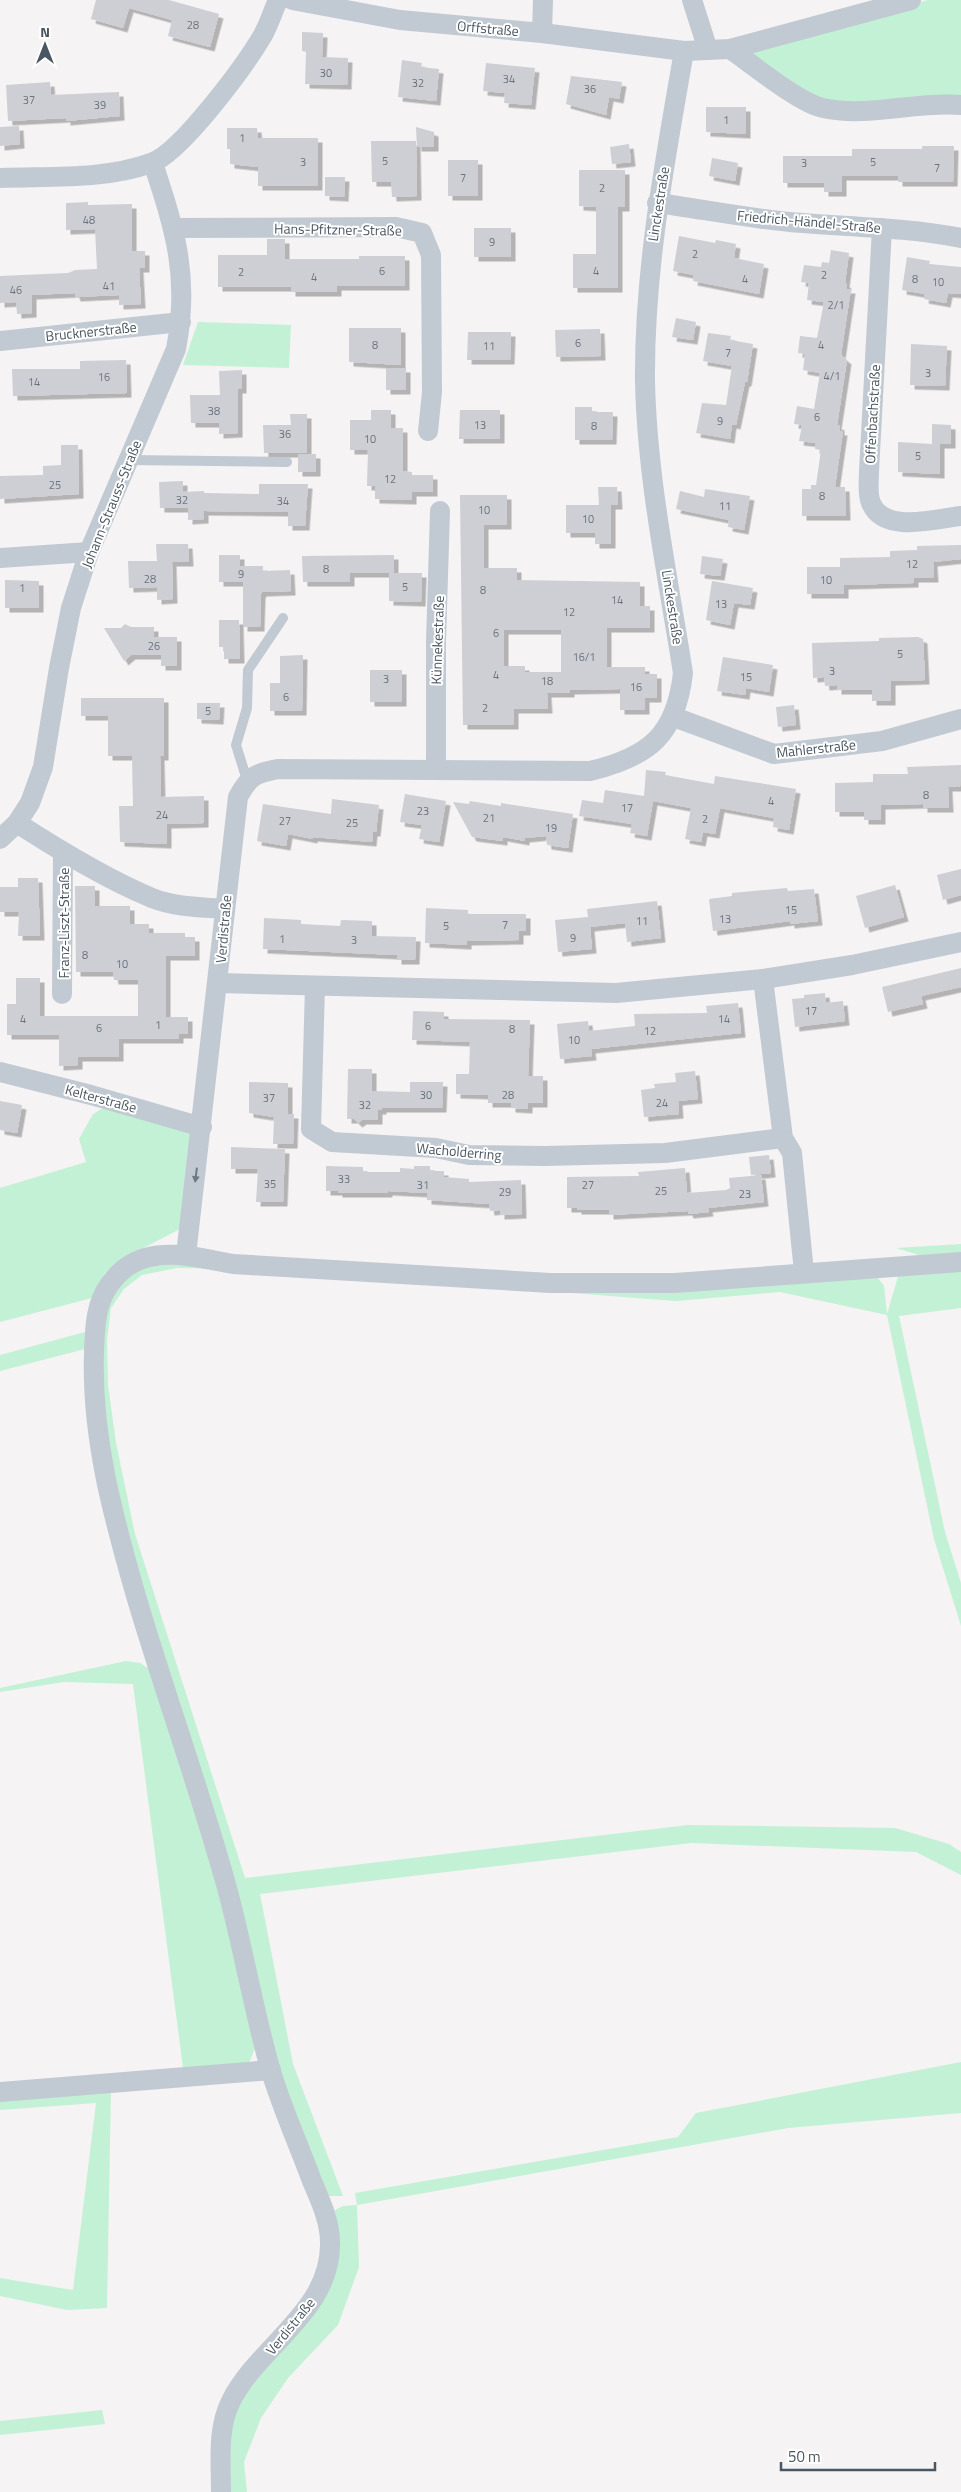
<svg xmlns="http://www.w3.org/2000/svg" width="961" height="2492" viewBox="0 0 961 2492" font-family="'Titillium Web',sans-serif">
<defs>
<filter id="shadow"><feDropShadow dx="4.5" dy="4.5" stdDeviation="0" flood-color="#0004"/></filter>
</defs>
<rect width="100%" height="100%" fill="#f5f3f3"/>
<!-- green -->
<g fill="#c3f1d5">
<path d="M928,0H961V97C919,99 867,108 826,99C797,92 772,71 749,54L750,48Z"/>
<polygon points="198,322 291,325 289,368 183,365"/>
<polygon points="103,1108 195,1131 182,1228 122,1259 105,1273 92,1298 0,1322 0,1188 86,1162 79,1139 93,1114"/>
<polygon points="961,1244 961,1253 919,1255 896,1248"/>
<polygon points="155,1263 238,1269 177,1268 142,1275 124,1289 111,1308 107,1340 108,1385 116,1443 135,1534 245,1878 688,1825 895,1828 949,1844 961,1852 961,1875 916,1852 691,1843 260,1894 293,2064 343,2196 326,2196 279,2070 126,1539 99,1388 105,1308 116,1286 133,1272"/>
<polygon points="961,1269 961,1308 899,1316 945,1532 961,1583 961,1626 934,1539 887,1315 780,1292 676,1301 558,1292 875,1274 884,1286 887,1314 899,1273"/>
<polygon points="85,1332 85,1349 0,1371 0,1355"/>
<polygon points="126,1661 140,1663 152,1671 222,1898 256,2046 249,2063 183,2068 133,1684 64,1682 0,1692 0,1688"/>
<polygon points="961,2062 961,2113 788,2128 357,2205 359,2267 338,2325 288,2378 261,2418 244,2462 247,2492 228,2492 230,2423 249,2385 312,2314 333,2211 343,2206 357,2205 355,2193 678,2137 696,2113"/>
<polygon points="111,2089 107,2308 67,2310 0,2296 0,2278 73,2290 96,2103 0,2110 0,2099"/>
<polygon points="102,2410 105,2424 0,2435 0,2421"/>
</g>
<!-- building -->
<g fill="#cdcfd5" fill-rule="evenodd" filter="url(#shadow)">
<polygon points="96,0 169,0 219,14 210,47 168,36 172,20 129,8 123,28 91,19"/>
<polygon points="302,32 323,33 322,57 348,58 347,85 305,84 306,52 302,51"/>
<polygon points="402,60 422,63 421,67 439,69 436,101 398,97"/>
<polygon points="486,63 535,68 531,105 504,103 505,93 483,91"/>
<polygon points="571,76 622,82 619,99 609,97 606,115 566,104"/>
<polygon points="50,82 51,95 119,92 120,116 66,121 66,118 8,121 6,85"/>
<polygon points="706,107 746,107 746,134 706,132"/>
<polygon points="19,126 20,144 0,146 0,127"/>
<polygon points="416,127 434,132 434,147 417,147"/>
<polygon points="227,128 257,128 258,138 318,138 318,186 258,186 258,167 230,164 230,149 227,149"/>
<polygon points="371,141 416,141 417,196 392,197 391,182 372,182"/>
<polygon points="629,144 631,162 612,164 610,147"/>
<polygon points="922,146 954,146 953,182 898,182 898,176 842,176 842,192 824,192 824,183 783,183 783,156 852,156 852,149 922,149"/>
<polygon points="712,158 738,163 735,181 709,176"/>
<rect x="448" y="160" width="30" height="36"/>
<polygon points="579,170 625,170 625,207 618,207 618,288 573,288 573,254 596,254 596,207 579,206"/>
<polygon points="325,177 345,177 344,197 325,196"/>
<polygon points="88,202 88,205 132,204 132,251 145,251 145,268 139,268 141,304 119,305 119,295 76,297 75,293 32,295 32,313 17,314 16,302 0,303 0,276 68,273 75,270 97,269 95,229 66,230 66,203"/>
<rect x="474" y="228" width="37" height="29"/>
<polygon points="679,236 715,243 716,240 736,244 734,258 764,264 759,294 693,281 694,275 673,271"/>
<polygon points="267,239 285,239 285,259 359,259 359,256 405,256 405,286 337,286 337,292 291,292 291,287 218,287 218,255 267,255"/>
<polygon points="831,250 849,253 845,283 847,284 846,289 851,289 841,355 847,360 837,425 840,426 840,431 843,431 835,487 845,487 846,516 802,516 802,489 811,489 811,485 816,485 821,450 815,449 816,443 799,441 802,425 794,424 797,406 814,409 820,373 803,370 805,354 798,353 800,336 817,338 824,302 807,300 809,283 801,282 804,265 821,267 822,262 829,263"/>
<polygon points="907,257 930,261 929,264 961,267 961,294 948,293 946,303 924,299 925,294 902,290"/>
<polygon points="676,318 696,322 693,340 672,337"/>
<polygon points="349,328 401,328 401,365 349,362"/>
<polygon points="600,329 601,356 556,357 555,330"/>
<polygon points="468,332 511,332 510,360 467,360"/>
<polygon points="708,333 731,336 730,340 753,344 747,382 745,382 736,425 732,424 730,439 696,433 702,403 726,405 732,366 703,361"/>
<polygon points="911,344 947,346 945,386 910,385"/>
<polygon points="126,360 127,393 13,396 12,369 80,369 80,361"/>
<rect x="386" y="368" width="20" height="22"/>
<polygon points="242,370 242,389 238,389 238,433 219,434 219,423 191,423 190,395 220,395 219,371"/>
<polygon points="575,407 592,407 592,412 613,412 612,440 575,440"/>
<polygon points="371,410 391,410 391,428 403,428 403,471 412,472 412,475 433,475 433,492 412,492 412,500 375,499 375,486 367,486 368,450 350,450 350,420 371,420"/>
<polygon points="460,410 500,410 500,439 459,439"/>
<polygon points="290,414 307,414 307,453 264,453 263,425 291,425"/>
<polygon points="932,424 951,425 951,444 940,444 940,474 898,472 898,442 932,444"/>
<polygon points="61,445 78,445 79,494 0,499 0,476 43,475 43,466 61,465"/>
<rect x="298" y="454" width="18" height="18"/>
<polygon points="183,481 183,492 204,491 204,493 259,494 259,484 308,484 305,526 288,526 288,512 204,511 204,519 188,520 188,508 160,508 159,482"/>
<polygon points="598,487 617,487 618,505 611,505 611,544 595,544 595,533 566,533 566,505 599,505"/>
<polygon points="705,489 750,496 744,530 728,527 729,520 676,509 680,491 704,497"/>
<path d="M460,495H507V525H484V568H517V580L640,582V606H650V628H607V667H645V674H657V698H645V710H620V689L570,690V693H547L548,709H514V725H463ZM504,630H561V672H525V666H504Z"/>
<polygon points="156,544 188,544 189,562 172,562 173,599 157,600 157,587 129,588 128,561 157,561"/>
<polygon points="961,545 961,559 933,562 934,578 914,578 914,583 844,585 844,594 807,594 807,567 840,567 840,558 890,557 890,551 917,550 917,546"/>
<polygon points="219,555 240,555 240,566 263,566 263,571 290,570 291,591 262,592 261,594 260,627 243,627 243,582 219,582"/>
<polygon points="394,555 394,573 422,573 421,602 389,601 389,573 350,573 350,582 303,582 302,556"/>
<polygon points="702,556 723,559 720,576 700,574"/>
<polygon points="5,580 39,581 39,608 5,608"/>
<polygon points="712,581 753,588 750,605 734,603 730,625 706,620"/>
<polygon points="219,620 239,620 240,659 224,659 224,647 219,647"/>
<polygon points="125,624 131,627 154,627 154,637 177,637 177,666 161,666 161,655 131,655 124,661 104,628 121,628"/>
<polygon points="918,637 923,639 925,680 891,681 891,701 872,701 872,690 837,690 837,685 825,686 824,677 813,678 812,643 879,641 879,638"/>
<polygon points="303,655 302,711 270,711 270,683 280,683 280,656"/>
<polygon points="723,657 773,665 769,692 746,688 745,695 717,691"/>
<rect x="370" y="670" width="32" height="32"/>
<polygon points="81,698 164,698 164,756 160,756 161,797 204,796 204,823 167,824 167,844 120,842 119,806 133,806 132,756 108,756 108,716 81,716"/>
<polygon points="197,703 220,703 219,720 197,719"/>
<polygon points="794,705 796,725 778,727 776,707"/>
<polygon points="961,765 960,787 948,787 949,808 923,808 923,804 881,805 881,820 864,820 864,812 835,812 835,783 873,782 873,774 908,774 907,767"/>
<polygon points="646,770 666,772 665,775 714,784 715,776 796,789 789,830 773,827 774,818 720,808 715,834 703,832 701,842 685,839 691,808 653,801 647,836 630,833 632,824 579,816 582,800 603,803 605,790 644,796"/>
<polygon points="405,794 446,801 439,842 419,839 422,825 400,822"/>
<polygon points="332,799 379,805 376,832 373,832 372,842 313,837 313,839 288,834 286,846 257,841 263,804 331,814"/>
<polygon points="470,801 501,806 501,803 573,814 568,848 547,845 546,836 525,838 525,841 503,837 503,841 472,837 453,802 469,804"/>
<polygon points="961,869 961,895 943,900 937,875"/>
<polygon points="18,878 38,878 40,936 18,936 19,912 0,912 0,887 18,887"/>
<polygon points="895,885 904,917 865,928 856,896"/>
<polygon points="75,886 95,886 95,906 130,906 130,924 149,924 149,933 185,933 185,937 195,937 195,956 166,956 166,1017 188,1017 188,1034 179,1034 179,1039 119,1039 119,1057 78,1057 78,1065 59,1066 59,1035 7,1035 7,1004 16,1004 16,978 40,978 40,1016 138,1016 138,980 114,980 113,972 76,972"/>
<polygon points="787,888 788,891 814,889 818,921 790,924 790,921 713,931 709,899 732,896 732,893"/>
<polygon points="657,901 661,938 627,942 625,923 590,927 592,949 558,952 555,920 588,917 587,909"/>
<polygon points="426,908 468,910 468,914 526,914 526,931 519,931 519,940 467,941 467,945 425,943"/>
<polygon points="264,918 301,920 301,924 340,926 341,920 372,921 372,936 416,937 415,960 397,960 397,955 263,949"/>
<polygon points="961,968 961,987 921,996 923,1004 888,1012 882,987"/>
<polygon points="825,993 826,1003 843,1001 845,1021 795,1027 792,999 804,998 804,995"/>
<polygon points="738,1003 741,1033 591,1049 592,1056 560,1059 557,1024 588,1021 589,1031 635,1026 634,1014 707,1013 706,1006"/>
<polygon points="413,1011 444,1012 444,1019 530,1020 528,1076 543,1076 543,1103 528,1103 528,1109 511,1108 511,1103 488,1103 488,1095 456,1094 456,1074 469,1074 470,1042 412,1040"/>
<polygon points="348,1069 372,1069 372,1091 410,1092 410,1082 443,1082 442,1108 382,1108 382,1110 378,1110 378,1120 362,1120 358,1123 354,1119 347,1119"/>
<polygon points="695,1071 698,1099 678,1101 679,1114 644,1117 641,1090 655,1088 654,1084 676,1082 675,1073"/>
<polygon points="249,1082 288,1083 288,1114 294,1114 293,1144 273,1144 274,1117 249,1113"/>
<polygon points="0,1101 22,1105 17,1133 0,1130"/>
<polygon points="231,1147 285,1149 283,1202 256,1202 258,1169 231,1169"/>
<polygon points="769,1155 771,1173 751,1175 749,1157"/>
<polygon points="326,1166 363,1167 363,1172 400,1172 400,1168 414,1169 414,1166 430,1166 430,1171 444,1171 444,1177 469,1179 469,1182 521,1180 522,1214 500,1215 500,1210 490,1211 489,1204 427,1200 427,1193 388,1191 388,1193 338,1193 338,1191 326,1191"/>
<polygon points="685,1168 687,1193 726,1190 730,1188 729,1178 761,1175 764,1202 708,1208 709,1212 689,1214 688,1211 609,1215 609,1210 577,1210 577,1208 567,1208 567,1177 639,1176 638,1172"/>
</g>
<g fill="none" stroke-linecap="round" stroke-linejoin="round">
<!-- service -->
<g stroke="#c1cad2" stroke-width="10">
<polyline points="129,460 287,462"/>
<polyline points="247,780 236,745 247,708 248,670 283,618"/>
</g>
<!-- minor -->
<g stroke="#c1cad2" stroke-width="20">
<polyline points="292,0 400,20 542,33 684,51 730,49 911,0"/>
<polyline points="692,0 708,50"/>
<polyline points="542,33 543,0"/>
<path d="M730,49C752,64 799,103 823,108C869,118 915,101 961,105"/>
<path d="M0,178C50,176 104,180 151,163C181,153 246,64 263,35C269,24 273,11 278,0"/>
<path d="M657,203C701,209 746,218 790,222C847,227 905,227 961,238"/>
<polyline points="174,228 396,227 422,233 431,255 432,392 428,431"/>
<path d="M882,228L869,472C869,481 867,494 871,503C884,534 935,519 961,516"/>
<polyline points="0,341 181,322"/>
<polyline points="0,558 89,552"/>
<polyline points="674,717 774,754 882,741 961,719"/>
<polyline points="436,770 436,641 440,511"/>
<path d="M17,823C59,850 106,879 152,898C174,907 200,907 224,909"/>
<path d="M0,839L17,823L30,803L43,767L59,668L71,608L89,552L176,349C190,277 175,230 153,163"/>
<polyline points="763,979 852,965 961,942"/>
<polyline points="219,983 616,993 763,979 783,1138 792,1153 804,1272"/>
<polyline points="315,986 311,1129 332,1142 436,1148 469,1155 545,1156 665,1153 783,1138"/>
<polyline points="62,994 63,853"/>
<polyline points="0,1072 91,1095 202,1127"/>
<path d="M186,1255L238,797C250,775 255,774 278,769L590,771C649,757 676,735 683,673C668,577 647,479 645,381C644,269 665,161 684,51"/>
<polyline points="0,2092 271,2070"/>
<path d="M221,2492C221,2462 217,2428 231,2401C259,2345 332,2311 330,2242C330,2221 320,2200 312,2181C298,2143 281,2106 270,2068C253,2008 243,1947 227,1888C200,1790 165,1694 136,1596C113,1516 91,1436 94,1352C95,1328 95,1304 110,1284C140,1241 189,1256 233,1264L550,1283H675L961,1262"/>
</g>
</g>
<!-- one-way arrows -->
<defs><path id="oneway-solid" d="M-6-.8H1V-3.2L6.5 0L1 3.2V.8H-6Z" transform="scale(1.25)"/></defs>
<use fill="#6e7983" href="#oneway-solid" transform="translate(196 1175) rotate(97)"/>
<g text-anchor="middle" dominant-baseline="central" stroke-width="4" stroke-linejoin="round" paint-order="stroke">
<!-- number labels -->
<g font-size="11" fill="#6b747e">
<text x="193" y="25">28</text>
<text x="326" y="73">30</text>
<text x="509" y="79">34</text>
<text x="418" y="83">32</text>
<text x="590" y="89">36</text>
<text x="29" y="100">37</text>
<text x="100" y="105">39</text>
<text x="726" y="120">1</text>
<text x="242" y="138">1</text>
<text x="385" y="161">5</text>
<text x="303" y="162">3</text>
<text x="873" y="162">5</text>
<text x="804" y="163">3</text>
<text x="937" y="168">7</text>
<text x="463" y="178">7</text>
<text x="602" y="188">2</text>
<text x="89" y="220">48</text>
<text x="492" y="242">9</text>
<text x="695" y="254">2</text>
<text x="382" y="271">6</text>
<text x="596" y="271">4</text>
<text x="241" y="272">2</text>
<text x="824" y="275">2</text>
<text x="314" y="277">4</text>
<text x="745" y="279">4</text>
<text x="915" y="279">8</text>
<text x="938" y="282">10</text>
<text x="109" y="286">41</text>
<text x="16" y="290">46</text>
<text x="836" y="305">2/1</text>
<text x="578" y="343">6</text>
<text x="375" y="345">8</text>
<text x="821" y="345">4</text>
<text x="489" y="346">11</text>
<text x="728" y="353">7</text>
<text x="928" y="373">3</text>
<text x="832" y="376">4/1</text>
<text x="104" y="377">16</text>
<text x="34" y="382">14</text>
<text x="214" y="411">38</text>
<text x="817" y="417">6</text>
<text x="720" y="421">9</text>
<text x="480" y="425">13</text>
<text x="594" y="426">8</text>
<text x="285" y="434">36</text>
<text x="370" y="439">10</text>
<text x="918" y="456">5</text>
<text x="390" y="479">12</text>
<text x="55" y="485">25</text>
<text x="822" y="496">8</text>
<text x="182" y="500">32</text>
<text x="283" y="501">34</text>
<text x="725" y="506">11</text>
<text x="484" y="510">10</text>
<text x="588" y="519">10</text>
<text x="912" y="564">12</text>
<text x="326" y="569">8</text>
<text x="241" y="574">9</text>
<text x="150" y="579">28</text>
<text x="826" y="580">10</text>
<text x="405" y="587">5</text>
<text x="22" y="588">1</text>
<text x="483" y="590">8</text>
<text x="617" y="600">14</text>
<text x="721" y="604">13</text>
<text x="569" y="612">12</text>
<text x="496" y="633">6</text>
<text x="154" y="646">26</text>
<text x="900" y="654">5</text>
<text x="584" y="657">16/1</text>
<text x="832" y="671">3</text>
<text x="496" y="675">4</text>
<text x="746" y="677">15</text>
<text x="386" y="679">3</text>
<text x="547" y="681">18</text>
<text x="636" y="687">16</text>
<text x="286" y="697">6</text>
<text x="485" y="708">2</text>
<text x="208" y="711">5</text>
<text x="926" y="795">8</text>
<text x="771" y="801">4</text>
<text x="627" y="808">17</text>
<text x="423" y="811">23</text>
<text x="162" y="815">24</text>
<text x="489" y="818">21</text>
<text x="705" y="819">2</text>
<text x="285" y="821">27</text>
<text x="352" y="823">25</text>
<text x="551" y="828">19</text>
<text x="791" y="910">15</text>
<text x="725" y="919">13</text>
<text x="642" y="921">11</text>
<text x="505" y="925">7</text>
<text x="446" y="926">5</text>
<text x="573" y="938">9</text>
<text x="282" y="939">1</text>
<text x="354" y="940">3</text>
<text x="85" y="955">8</text>
<text x="122" y="964">10</text>
<text x="811" y="1011">17</text>
<text x="23" y="1019">4</text>
<text x="724" y="1019">14</text>
<text x="158" y="1025">1</text>
<text x="428" y="1026">6</text>
<text x="99" y="1028">6</text>
<text x="512" y="1029">8</text>
<text x="650" y="1031">12</text>
<text x="574" y="1040">10</text>
<text x="426" y="1095">30</text>
<text x="508" y="1095">28</text>
<text x="269" y="1098">37</text>
<text x="662" y="1103">24</text>
<text x="365" y="1105">32</text>
<text x="344" y="1179">33</text>
<text x="270" y="1184">35</text>
<text x="423" y="1185">31</text>
<text x="588" y="1185">27</text>
<text x="661" y="1191">25</text>
<text x="505" y="1192">29</text>
<text x="745" y="1194">23</text>
</g>
<!-- street labels -->
<g font-size="14" fill="#4a5661" stroke="#fff">
<text transform="translate(488 28) rotate(5)">Orffstraße</text>
<text transform="translate(658 204) rotate(-81)">Linckestraße</text>
<text transform="translate(809 221) rotate(5)">Friedrich-Händel-Straße</text>
<text transform="translate(338 229) rotate(1)">Hans-Pfitzner-Straße</text>
<text transform="translate(91 331) rotate(-6)">Brucknerstraße</text>
<text transform="translate(872 414) rotate(-87)">Offenbachstraße</text>
<text transform="translate(111 504) rotate(-68)">Johann-Strauss-Straße</text>
<text transform="translate(673 607) rotate(81)">Linckestraße</text>
<text transform="translate(437 640) rotate(-88)">Künnekestraße</text>
<text transform="translate(816 748) rotate(-6)">Mahlerstraße</text>
<text transform="translate(63 923) rotate(-90)">Franz-Liszt-Straße</text>
<text transform="translate(223 929) rotate(-85)">Verdistraße</text>
<text transform="translate(101 1098) rotate(15)">Kelterstraße</text>
<text transform="translate(459 1151) rotate(5)">Wacholderring</text>
<text transform="translate(290 2326) rotate(-51)">Verdistraße</text>
</g>
</g>
<!-- north arrow -->
<g transform="translate(45 45)" stroke="#ffffff" stroke-width="4" paint-order="stroke">
<path d="M0-4L9 19L0 12L-9 19Z" fill="#4a5661"/>
<text y="-8" font-size="14" font-weight="bold" text-anchor="middle" fill="#4a5661">N</text>
</g>
<!-- scale -->
<path d="M781 2462v8h154v-8" fill="none" stroke="#4a5661" stroke-width="2.5"/>
<text x="788" y="2462" font-size="15" fill="#4a5661" stroke="#ffffff" stroke-width="4" paint-order="stroke">50 m</text>
</svg>
